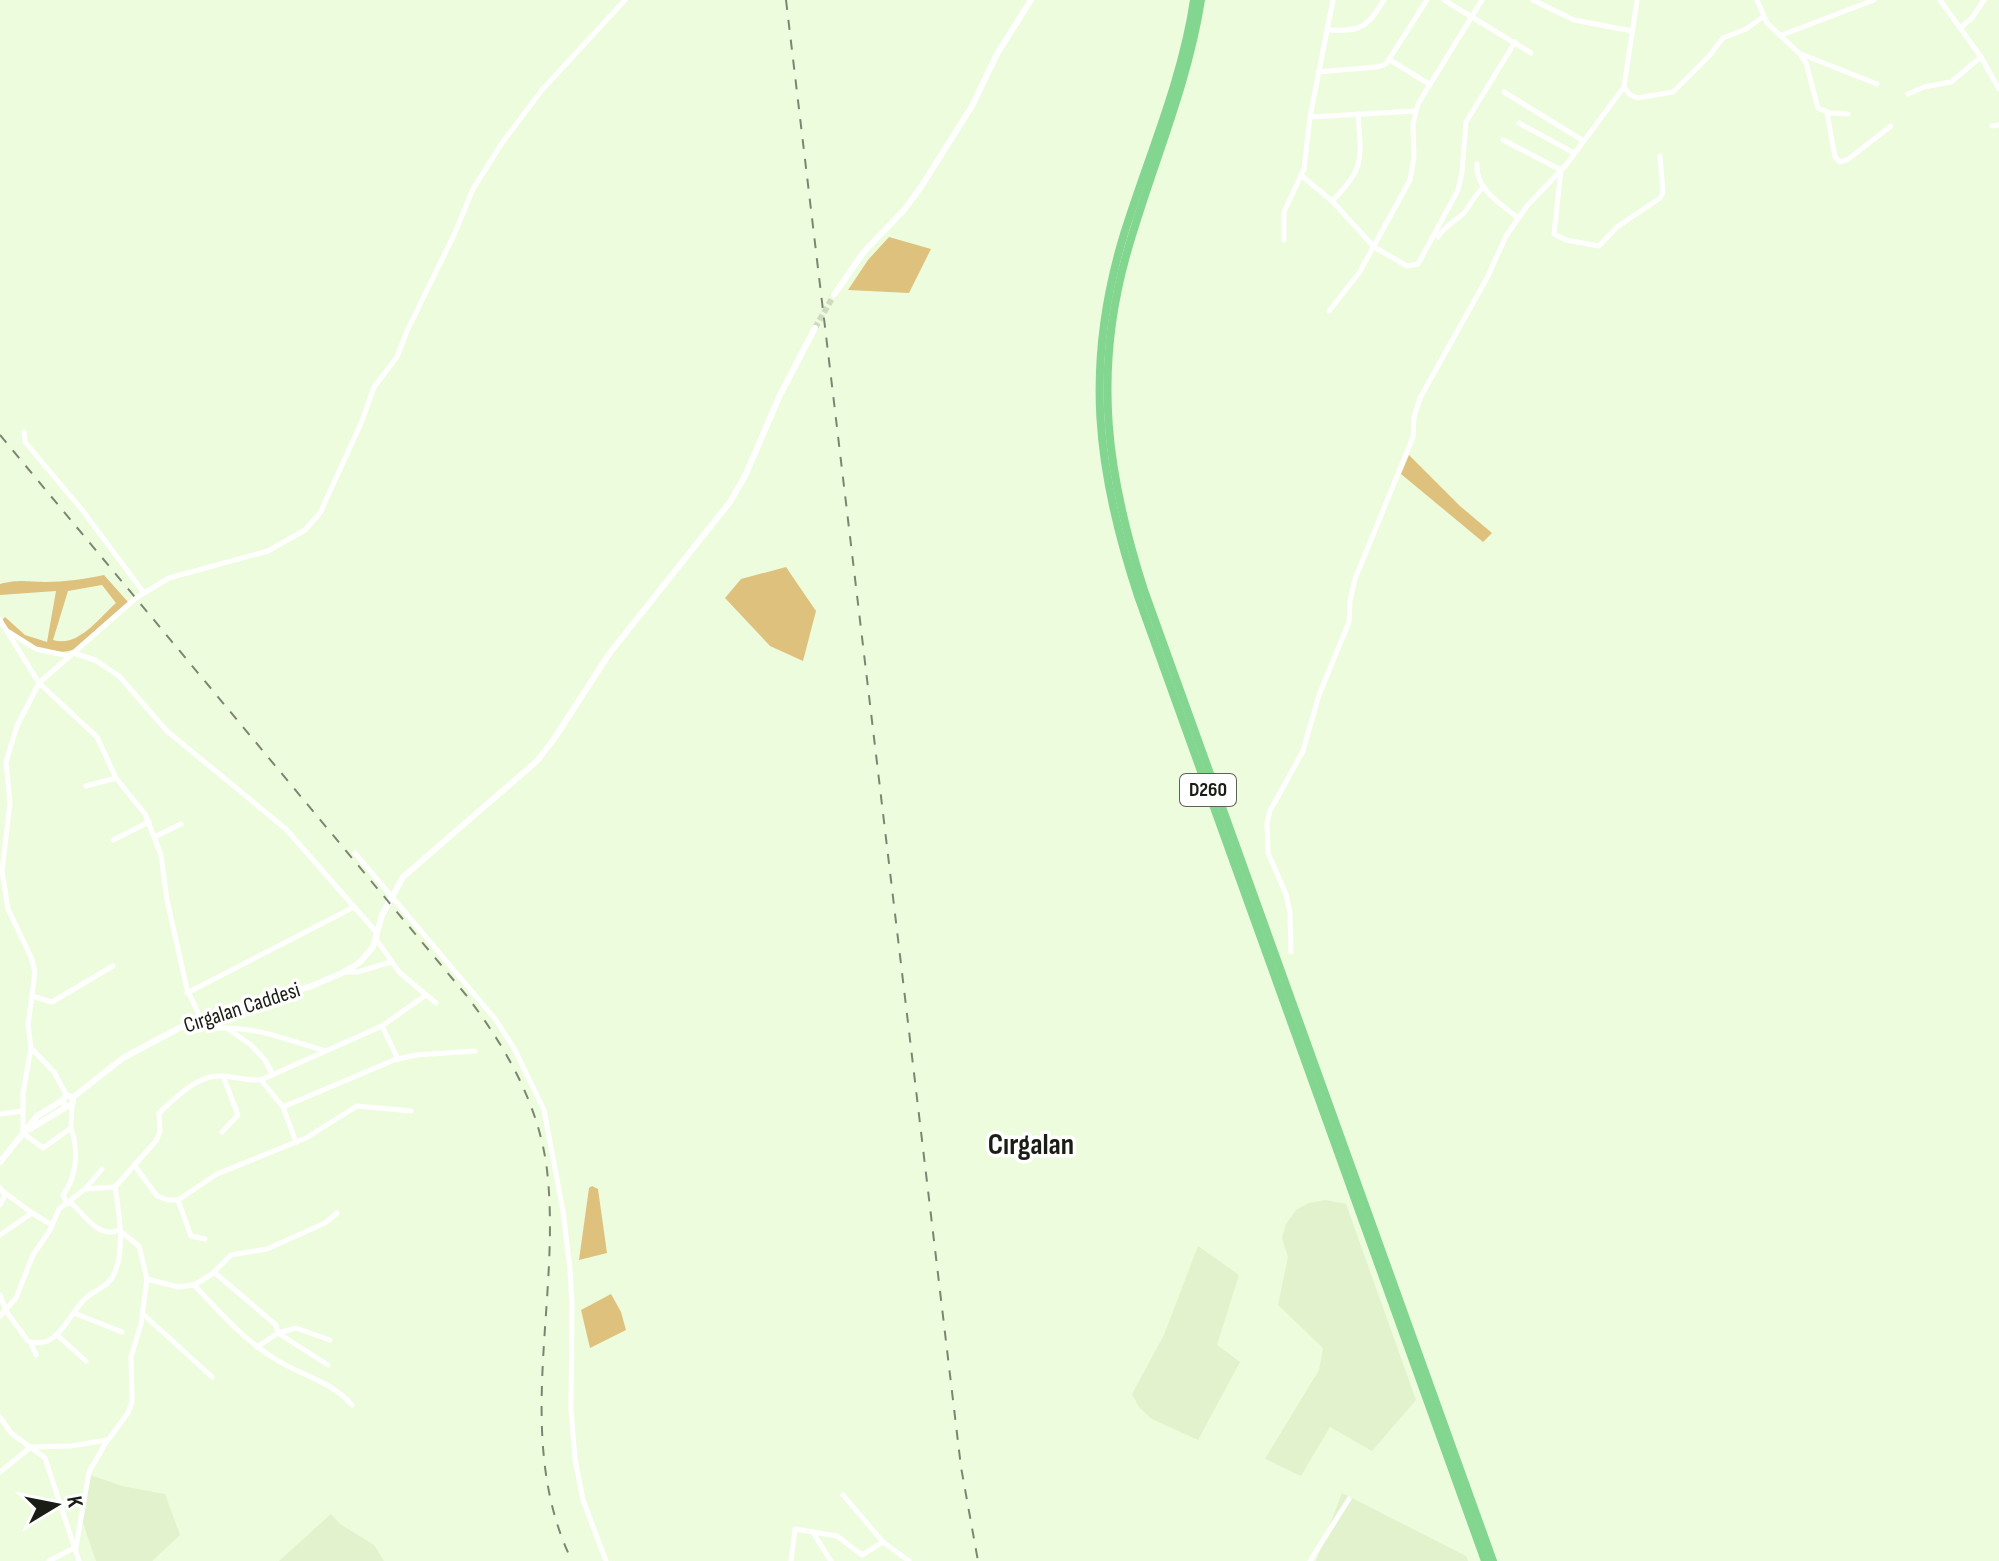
<svg xmlns="http://www.w3.org/2000/svg" width="1999" height="1561" viewBox="0 0 1999 1561" font-family="'Sofia Sans Condensed',sans-serif">
<rect width="100%" height="100%" fill="#eefcde"/>
<!-- built -->
<g fill="#e1f2cc">
<polygon points="1326,1200 1346,1204 1416,1400 1372,1451 1330,1427 1301,1476 1265,1459 1319,1370 1323,1348 1278,1305 1288,1257 1282,1238 1286,1224 1296,1210 1309,1203"/>
<polygon points="1198,1246 1239,1275 1217,1345 1240,1362 1198,1440 1152,1419 1139,1407 1132,1394 1164,1335"/>
<polygon points="87,1474 122,1486 165,1494 180,1535 152,1561 96,1561 82,1520 83,1494"/>
<polygon points="1342,1493 1466,1556 1468,1561 1316,1561"/>
<polygon points="331,1514 340,1524 374,1545 384,1561 279,1561"/>
</g>
<!-- green -->
<g fill="#dec17c" fill-rule="evenodd">
<polygon points="889,237 931,249 909,293 848,290 868,260"/>
<polygon points="1409,455 1460,506 1492,533 1483,542 1401,474"/>
<polygon points="786,567 816,611 803,661 770,646 725,598 741,579"/>
<path d="M104,575L128,602L75,649C50,659 16,641 1,621L5,617L25,635L47,642L56,591L0,595V584C22,579 25,582 45,582C65,582 85,579 104,575ZM102,585L116,603C99,618 78,648 53,640L68,591Z"/>
<polygon points="592,1186 598,1189 607,1253 579,1260 589,1188"/>
<polygon points="611,1294 621,1312 626,1330 590,1348 581,1310"/>
</g>
<g fill="none" stroke-linecap="round" stroke-linejoin="round">
<!-- tertiary-tunnel -->
<polyline stroke="#cedbc0" stroke-width="6" stroke-dasharray="6 3" stroke-linecap="butt" points="815,328 834,295"/>
<!-- minor -->
<g stroke="#fff" stroke-width="5">
<polyline points="1444,0 1531,53"/>
<polyline points="1533,0 1574,20 1632,31"/>
<polyline points="1757,0 1767,23 1800,54 1806,63 1818,108 1830,113 1848,114"/>
<polyline points="1940,0 1981,57 1999,89"/>
<polyline points="1960,28 1972,18 1984,0"/>
<path d="M1327,30C1360,32 1367,28 1384,0"/>
<polyline points="1782,35 1874,0"/>
<polyline points="1801,54 1877,84"/>
<polyline points="1390,60 1429,84"/>
<polyline points="1318,72 1377,67 1386,64 1427,0"/>
<polyline points="1624,87 1629,94 1637,98 1673,92 1710,55 1723,38 1746,29 1763,17"/>
<polyline points="1504,92 1582,140"/>
<polyline points="1908,94 1924,87 1951,82 1981,57"/>
<polyline points="1827,113 1835,157 1840,162 1847,160 1891,126"/>
<polyline points="1310,117 1416,111"/>
<polyline points="1519,123 1574,153"/>
<polyline points="1992,126 1999,125"/>
<polyline points="1503,140 1561,170 1554,234 1566,240 1599,246 1617,227 1660,198 1663,193 1660,156"/>
<path d="M1477,164C1475,189 1500,203 1518,218"/>
<polyline points="1302,176 1332,201 1374,247 1407,266 1418,264 1458,190 1462,172 1466,122 1515,42"/>
<path d="M1332,201C1366,168 1361,158 1358,114"/>
<path d="M1438,237C1445,226 1454,222 1463,214C1471,206 1474,194 1484,187"/>
<polyline points="1284,240 1284,212 1304,169 1310,117 1333,0"/>
<polyline points="1329,311 1359,273 1410,180 1414,157 1413,124 1418,104 1482,0"/>
<polyline points="24,432 25,442 83,511 144,593"/>
<polyline points="0,620 39,683 97,737 116,778 145,814 161,855 167,900 187,989 201,1019"/>
<polyline points="9,632 36,649 69,656"/>
<polyline points="73,653 95,660 119,676 167,731 286,829 377,933"/>
<polyline points="86,786 116,778"/>
<polyline points="156,836 181,824"/>
<polyline points="113,840 149,822"/>
<polyline points="355,853 496,1020 515,1050 544,1110 563,1211 570,1269 572,1304 571,1410 575,1459 583,1500 606,1561"/>
<polyline points="376,939 399,972 436,1003"/>
<polyline points="1291,952 1290,913 1286,894 1268,853 1267,823 1270,811 1303,751 1319,695 1349,622 1350,601 1355,579 1413,437 1414,417 1420,398 1487,278 1506,236 1527,206 1566,165 1624,87 1637,0"/>
<polyline points="345,972 357,972 391,962"/>
<polyline points="187,993 354,907"/>
<polyline points="32,996 52,1002 113,966"/>
<path d="M208,1016L214,1028C262,1027 282,1039 326,1051"/>
<polyline points="382,1026 398,1059"/>
<polyline points="228,1029 251,1045 265,1060 273,1075"/>
<polyline points="32,1049 54,1072 67,1096"/>
<polyline points="261,1080 283,1107 296,1142"/>
<polyline points="72,1105 71,1128 43,1148 23,1133 23,1093 31,1048 28,1025 35,972 31,957 8,909 2,871 10,803 6,762 17,726 39,683 136,598 169,578 268,551 305,530 320,513 362,421 374,387 397,357 407,331 454,235 473,189 502,143 542,90 625,0"/>
<polyline points="283,1107 394,1060 416,1055 475,1051"/>
<polyline points="0,1114 23,1111"/>
<polyline points="222,1132 238,1115 223,1076"/>
<polyline points="135,1166 157,1196 168,1200 178,1200 217,1174 306,1138 357,1106 411,1111"/>
<polyline points="0,1188 5,1195 0,1205"/>
<polyline points="85,1189 102,1169"/>
<polyline points="4,1192 32,1213 52,1225"/>
<polyline points="178,1200 191,1236 205,1239"/>
<path d="M67,1204L63,1195C77,1176 79,1150 71,1128"/>
<polyline points="0,1235 32,1213"/>
<polyline points="214,1272 276,1325 278,1333 328,1365"/>
<polyline points="147,1279 178,1287 194,1285 212,1274 231,1255 267,1249 325,1223 337,1213"/>
<path d="M194,1285C219,1311 242,1338 272,1357C297,1374 332,1381 352,1405"/>
<path d="M0,1295L6,1311L28,1341C59,1352 69,1311 88,1296C98,1289 110,1285 115,1272C125,1247 119,1213 115,1187"/>
<polyline points="74,1313 122,1332"/>
<polyline points="143,1314 212,1377"/>
<path d="M0,1316L16,1298L33,1255L50,1230L59,1209L85,1189L115,1187L156,1141L160,1131L159,1113C174,1099 197,1076 218,1076C234,1075 248,1083 263,1079L382,1026L426,995"/>
<polyline points="57,1335 86,1361"/>
<polyline points="31,1343 36,1355"/>
<polyline points="257,1347 278,1333 296,1328 330,1340"/>
<polyline points="0,1417 11,1433 45,1458 79,1561"/>
<polyline points="0,1472 31,1447 71,1446 107,1440"/>
<polyline points="843,1495 883,1542 909,1561"/>
<polyline points="814,1534 831,1561"/>
<path d="M49,1561L76,1547L89,1472L105,1444L128,1413L132,1402L131,1357L141,1324L147,1279L139,1246L119,1230C98,1239 86,1216 70,1202"/>
<polyline points="791,1561 795,1529 837,1536 862,1555 883,1542"/>
<polyline points="1310,1561 1349,1499"/>
</g>
<!-- tertiary -->
<g stroke="#fff" stroke-width="6">
<polyline points="834,295 863,253 904,210 921,187 972,106 997,54 1031,0"/>
<circle cx="68" cy="1101" r="5"/>
<polyline points="72,1098 123,1058 181,1027 237,1006 309,987 340,974 359,963 373,947 382,915 403,877 537,761 554,739 609,654 730,502 745,476 780,395 815,328"/>
<polyline points="30,1129 68,1106"/>
<polyline points="0,1162 37,1116 63,1100"/>
</g>
<!-- trunk -->
<g stroke="#82d690" stroke-width="8">
<path d="M1194,0C1182,81 1148,157 1124,234C1084,365 1096,470 1139,599L1485,1561"/>
<path d="M1201,0C1187,89 1150,170 1126,256C1093,375 1107,475 1144,590L1493,1561"/>
</g>
<!-- rail -->
<g stroke="#7c8571" stroke-width="2" stroke-dasharray="10 10" stroke-linecap="butt">
<polyline points="786,0 961,1467 978,1561"/>
<path d="M0,435L466,995C505,1046 539,1104 547,1170C562,1299 512,1438 572,1561"/>
</g>
</g>
<g text-anchor="middle" dominant-baseline="central" stroke-width="7" stroke-linejoin="round" paint-order="stroke">
<!-- shield labels -->
<rect fill="#fff" stroke="#5e615a" stroke-width="2" x="1180" y="774" width="56" height="32" rx="6"/>
<g font-size="20" font-weight="bold" fill="#191d13">
<text x="1208" y="790">D260</text>
</g>
<!-- street labels -->
<g font-size="22" fill="#191d13" stroke="#fff">
<text transform="translate(242 1008) rotate(-18)">Cırgalan Caddesi</text>
</g>
<!-- district labels -->
<g font-size="30" font-weight="bold" fill="#191d13" stroke="#fff">
<text x="1031" y="1145">Cırgalan</text>
</g>
</g>
<!-- north arrow -->
<g transform="translate(56 1505) rotate(80)" stroke="#ffffff" stroke-width="6" paint-order="stroke">
<path d="M0-6L14 30L0 20L-14 30Z" fill="#191d13"/>
<text y="-12" font-size="22" font-weight="bold" text-anchor="middle" fill="#191d13">K</text>
</g>
</svg>
